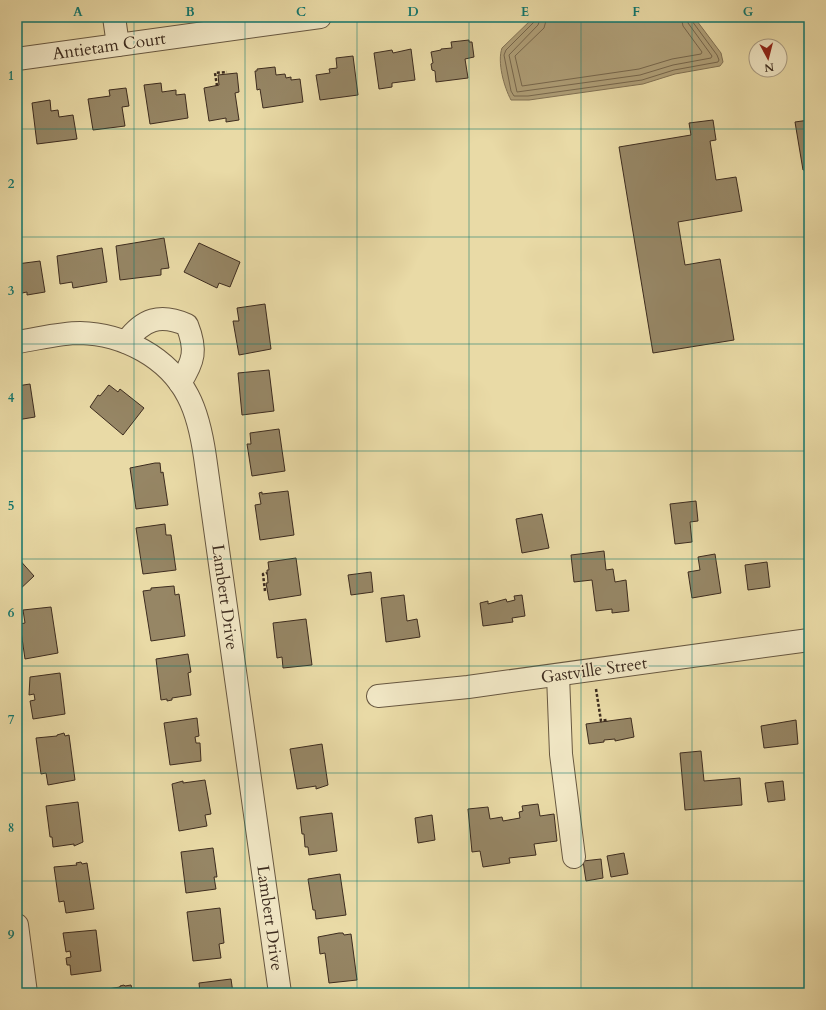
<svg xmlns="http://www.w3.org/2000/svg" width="826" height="1010" viewBox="0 0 826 1010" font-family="Cardo,serif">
<rect width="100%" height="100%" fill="#e9daa6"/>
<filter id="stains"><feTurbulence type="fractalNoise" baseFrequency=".005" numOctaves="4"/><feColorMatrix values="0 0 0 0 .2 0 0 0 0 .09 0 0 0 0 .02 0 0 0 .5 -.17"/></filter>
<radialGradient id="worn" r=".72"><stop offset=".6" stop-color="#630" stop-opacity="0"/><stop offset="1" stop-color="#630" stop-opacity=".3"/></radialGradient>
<!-- water -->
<path fill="#af9f78" stroke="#817154" d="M534,17H694L721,53L723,62L720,66L675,74L643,84L529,100H511C504,87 497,62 502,48Z"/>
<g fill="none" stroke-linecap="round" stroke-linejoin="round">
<!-- shore -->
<g stroke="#76664c" stroke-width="1">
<polyline points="536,17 535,21 506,50 504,55 511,91 514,96 528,96 642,80 674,70 718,62 719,60 717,55 692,21 692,17"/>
<polyline points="541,17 538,25 509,55 517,92 640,75 673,65 711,58 712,56 688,23 687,17"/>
<polyline points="547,17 544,28 515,56 522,86 639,69 672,59 701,54 702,52 683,26 681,17"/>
</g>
</g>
<!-- building -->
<g fill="#968665" stroke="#3d2c1f">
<polygon points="469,40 469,42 472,42 474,57 465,59 468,78 436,82 435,71 432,70 431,64 433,63 431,52 441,50 441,49 452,48 451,42"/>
<polygon points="411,49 415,80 392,83 392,87 379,89 374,53 392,50 393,53"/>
<polygon points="353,56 358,95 320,100 316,75 330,73 329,69 337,68 336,58"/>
<polygon points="275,67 276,75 285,74 286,78 291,77 291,80 300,79 303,102 263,108 260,89 257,90 255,71 257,71 257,69"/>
<polygon points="237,73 239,92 235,93 239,120 226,122 226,118 209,121 204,88 219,85 218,75"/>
<polygon points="161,83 162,92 176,90 176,95 185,94 188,118 150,124 144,85"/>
<polygon points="126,88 129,106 122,107 125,126 93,130 88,99 110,96 109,90"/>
<polygon points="50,100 51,111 58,110 59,117 73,115 77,139 37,144 32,103"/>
<polygon points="713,120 716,140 710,141 716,180 736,177 742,211 678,222 685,265 720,259 734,340 653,353 619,147 691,135 689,123"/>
<polygon points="809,120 809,170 803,170 795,122"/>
<polygon points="17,121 20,144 17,144"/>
<polygon points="164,238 169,268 161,269 161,275 120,280 116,246"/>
<polygon points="199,243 240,262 230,287 219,283 217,288 184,272"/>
<polygon points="102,248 107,282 73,288 72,282 60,284 57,256"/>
<polygon points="40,261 45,292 27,295 27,292 17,294 17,264"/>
<polygon points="265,304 271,349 239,355 233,321 239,321 237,308"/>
<polygon points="269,370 274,411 242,415 238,373"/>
<polygon points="30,384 35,417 17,420 17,386"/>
<polygon points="109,385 118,392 120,389 144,408 123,435 90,407 98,395 100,396"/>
<polygon points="279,429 285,471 252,476 247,444 251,444 250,433"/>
<polygon points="155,463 160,463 161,473 163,472 168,505 136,509 130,468"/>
<polygon points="288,491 294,535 260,540 255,505 261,504 259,493 262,492 262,494"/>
<polygon points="696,501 698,521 690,522 692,542 675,544 670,504"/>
<polygon points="542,514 549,548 522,553 516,519"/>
<polygon points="165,524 166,535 171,535 176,570 143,574 136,528"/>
<polygon points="604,551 606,570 613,569 615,582 626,580 629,611 612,613 612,609 596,611 592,580 574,582 571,555"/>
<polygon points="715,554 721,593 692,598 688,572 700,570 698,557"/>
<polygon points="17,557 34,576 17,592"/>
<polygon points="296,558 301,595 269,600 266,583 268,583 267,570 269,570 268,562"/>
<polygon points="767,562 770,587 748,590 745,565"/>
<polygon points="371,572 373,592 351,595 348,575"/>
<polygon points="174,586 175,595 179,594 185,636 151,641 143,591 151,590 151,588"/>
<polygon points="404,595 407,621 417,619 420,637 386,642 381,598"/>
<polygon points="522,595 525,616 512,618 513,622 483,626 480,603 488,601 488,604 506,599 507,602 515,600 514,596"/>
<polygon points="51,607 58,653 25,659 20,624 25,623 23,610"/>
<polygon points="306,619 312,665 283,668 282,657 277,658 273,623"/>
<polygon points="188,654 191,672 188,673 191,695 172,698 172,700 167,701 167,699 161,700 156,659"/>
<polygon points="60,673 65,714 33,719 30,701 35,700 34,694 29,695 30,677"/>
<polygon points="197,718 199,736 195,737 196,743 200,743 201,761 170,765 164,723"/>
<polygon points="631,718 634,737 615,741 615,739 604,740 604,742 589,744 586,724"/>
<polygon points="796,720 798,744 764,748 761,726"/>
<polygon points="64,733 65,736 69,735 75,780 48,785 46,773 41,774 36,738 57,736 57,735"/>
<polygon points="322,744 328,785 316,789 316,786 297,789 290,749"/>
<polygon points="701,751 704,781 740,778 742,805 685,810 680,753"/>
<polygon points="205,780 211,814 205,815 207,826 179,831 172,784 183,781 183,783"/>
<polygon points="783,781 785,800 768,802 765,783"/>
<polygon points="78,802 83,842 74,846 74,844 53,847 52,837 50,837 46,806"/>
<polygon points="538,804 540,816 554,814 557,841 534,844 536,855 509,858 510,863 483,867 480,851 472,852 468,809 488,807 490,819 502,817 503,821 520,818 519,812 523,811 522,806"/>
<polygon points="332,813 337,851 309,855 308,847 305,847 304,834 302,834 300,817"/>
<polygon points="432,815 435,840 418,843 415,818"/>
<polygon points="213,848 217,877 214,877 216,889 186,893 181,852"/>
<polygon points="624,853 628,874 611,877 607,856"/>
<polygon points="601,859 603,878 586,881 583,861"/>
<polygon points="81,862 82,864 87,863 94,909 66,913 64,901 59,902 54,867 77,865 76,863"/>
<polygon points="340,874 346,915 316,919 315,910 313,910 308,879"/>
<polygon points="220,908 224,943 219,944 221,958 193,961 187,912"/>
<polygon points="96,930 101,971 71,975 70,965 67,965 66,958 71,957 70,951 66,952 63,933"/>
<polygon points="339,933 343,933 344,935 351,934 357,980 329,983 325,953 320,954 318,937"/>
<polygon points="231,979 233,993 200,993 199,983"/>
<polygon points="124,985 125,986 131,985 133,993 102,993 102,990 120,987 120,986"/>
</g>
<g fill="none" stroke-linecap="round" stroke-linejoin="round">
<!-- minor casing -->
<g stroke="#685841" stroke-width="24">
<g id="minor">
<polyline points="114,17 118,45"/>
<polyline points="17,59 320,17"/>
<path d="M17,342C38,339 59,333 80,333C123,334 168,357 188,396C198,415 202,436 205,457L280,993"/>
<path d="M126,342C143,319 160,313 187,325C197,350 194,361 180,383"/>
<polyline points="558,675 561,754 574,857"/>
<polyline points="378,696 468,687 809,640"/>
<polyline points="17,925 26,993"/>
</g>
</g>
<!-- path -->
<g stroke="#3d2c1f" stroke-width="2.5" stroke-dasharray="3 2" stroke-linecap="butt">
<polyline points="217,86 215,73 227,72"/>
<polyline points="265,591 263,574 267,573"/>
<polyline points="596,689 601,721 607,720 607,722"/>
</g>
<!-- minor -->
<use href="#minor" stroke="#f1e7c5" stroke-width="22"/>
</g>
<!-- grid -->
<path fill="none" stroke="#0f766e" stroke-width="1" stroke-opacity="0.55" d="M134,17V993M245,17V993M357,17V993M469,17V993M581,17V993M692,17V993M17,129H809M17,237H809M17,344H809M17,451H809M17,559H809M17,666H809M17,773H809M17,881H809"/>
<g text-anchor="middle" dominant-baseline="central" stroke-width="3" stroke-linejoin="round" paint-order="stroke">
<!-- street labels -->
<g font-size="17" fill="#3d2c1f" stroke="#f1e7c5">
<text transform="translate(109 46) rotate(-8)">Antietam Court</text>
<text transform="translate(225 597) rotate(82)">Lambert Drive</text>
<text transform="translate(594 670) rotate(-8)">Gastville Street</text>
<text transform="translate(270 918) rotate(82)">Lambert Drive</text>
</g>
</g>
<!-- margin -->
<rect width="826" height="1010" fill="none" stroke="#e9daa6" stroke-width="44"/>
<!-- north arrow -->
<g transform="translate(768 58) rotate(173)"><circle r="19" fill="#f1e7c5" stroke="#a99c83"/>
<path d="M0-3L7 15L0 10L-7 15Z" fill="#8f2418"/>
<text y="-6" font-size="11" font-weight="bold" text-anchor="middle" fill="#3d2c1f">N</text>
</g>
<rect x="22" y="22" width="782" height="966" fill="none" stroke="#0f766e" stroke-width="1.5"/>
<g font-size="13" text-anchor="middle" font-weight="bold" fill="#0f766e">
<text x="78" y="16">A</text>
<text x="190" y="16">B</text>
<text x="301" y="16">C</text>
<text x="413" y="16">D</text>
<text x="525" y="16">E</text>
<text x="636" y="16">F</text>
<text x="748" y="16">G</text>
<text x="11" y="80">1</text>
<text x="11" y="188">2</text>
<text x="11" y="295">3</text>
<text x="11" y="402">4</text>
<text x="11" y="510">5</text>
<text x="11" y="617">6</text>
<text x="11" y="724">7</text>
<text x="11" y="832">8</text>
<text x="11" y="939">9</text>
</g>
<rect width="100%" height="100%" filter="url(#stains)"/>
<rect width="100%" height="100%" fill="url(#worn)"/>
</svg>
